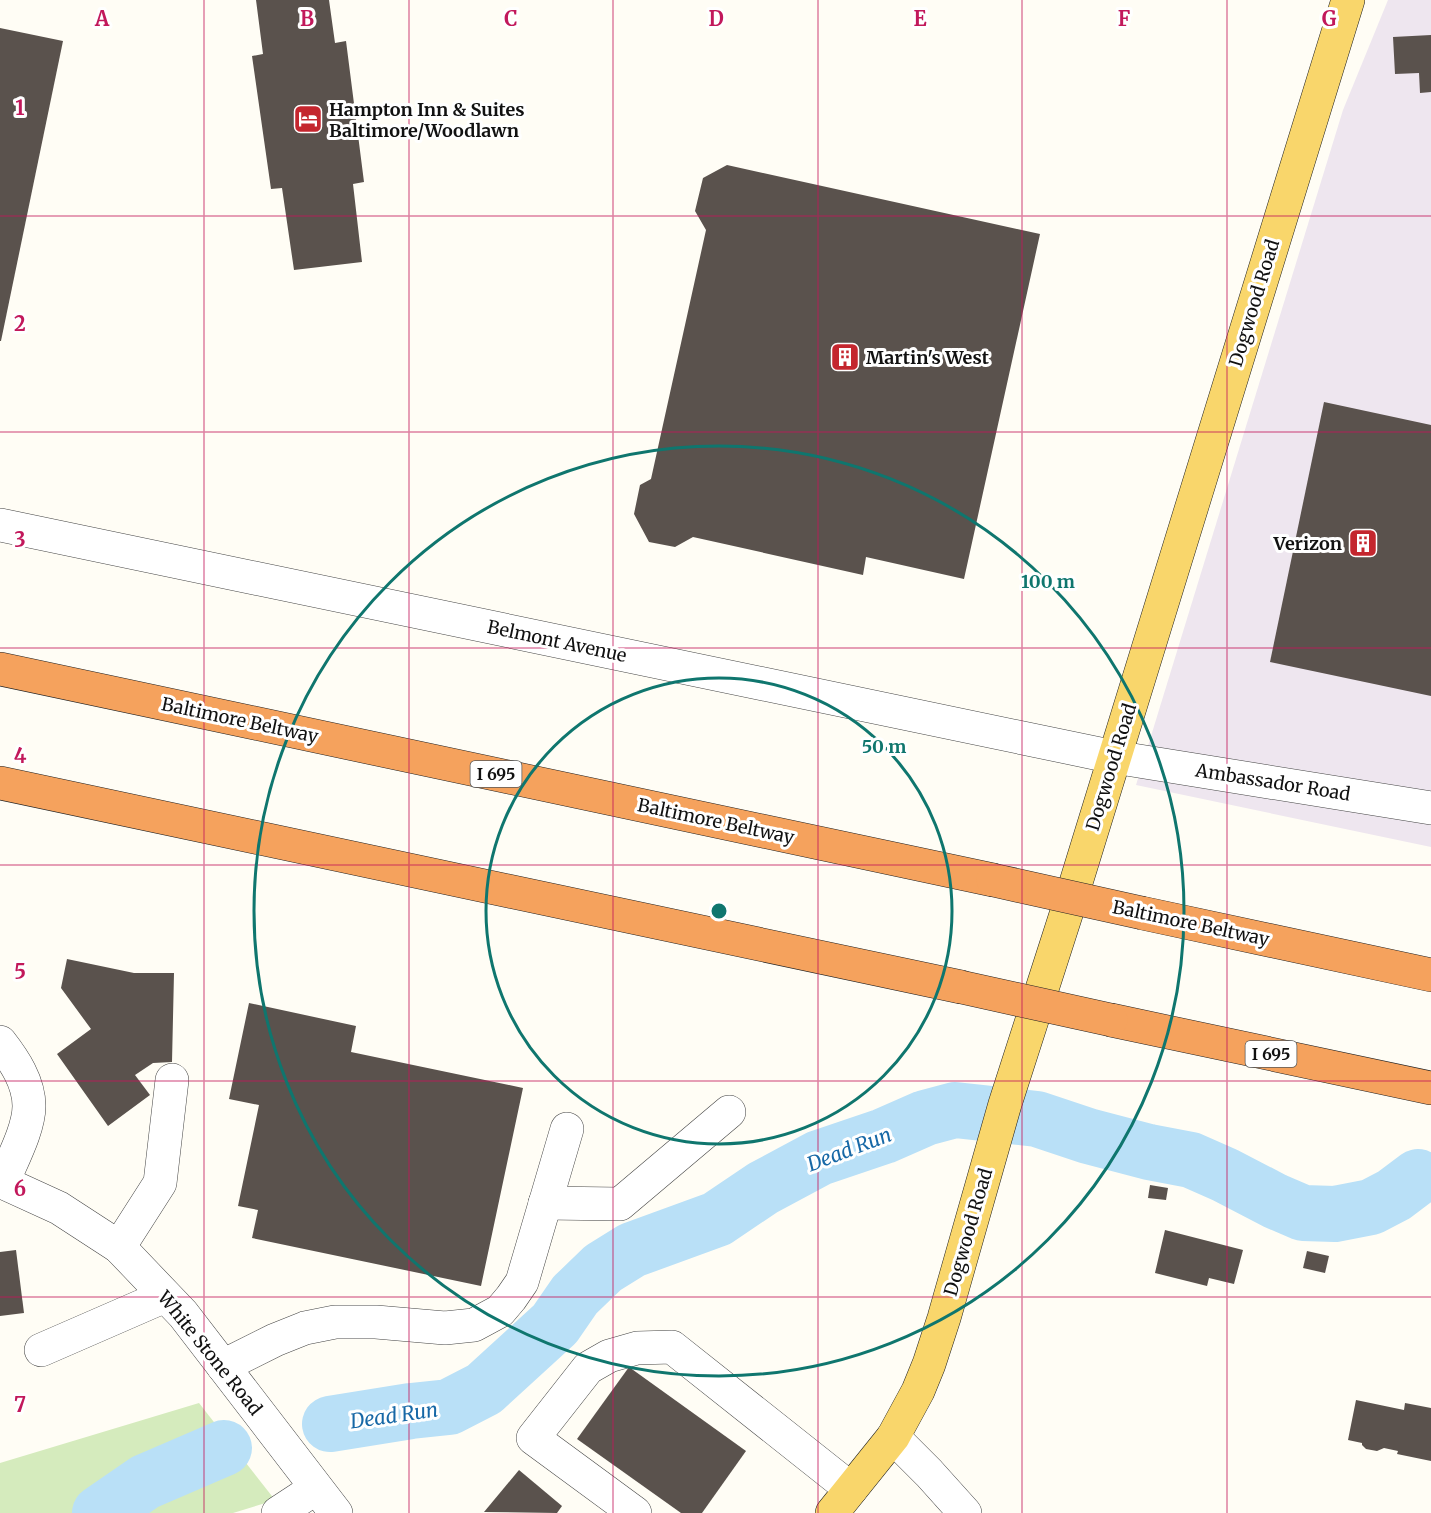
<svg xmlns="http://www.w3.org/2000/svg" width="1431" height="1513" viewBox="0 0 1431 1513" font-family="Merriweather,serif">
<rect width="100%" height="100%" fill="#fffdf5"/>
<!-- industrial -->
<polygon fill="#eee6ef" points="1388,0 1431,0 1431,847 1136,785 1343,110"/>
<!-- green -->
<polygon fill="#d5ebbd" points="199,1403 275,1500 233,1513 0,1513 0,1463"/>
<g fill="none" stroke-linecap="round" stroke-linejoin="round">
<!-- river -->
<g stroke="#b9e0f7" stroke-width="56">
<polyline points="330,1424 411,1411 449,1407 484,1389 555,1324 575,1295 603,1268 632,1250 717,1219 763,1188 819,1158 884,1136 925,1118 955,1110 1037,1119 1088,1136 1149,1152 1191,1160 1225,1175 1275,1201 1303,1213 1335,1214 1371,1207 1394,1195 1418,1177"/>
<polyline points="100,1513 145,1482 224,1448"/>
</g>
</g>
<!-- building -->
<g fill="#5a524d">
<polygon points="256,0 329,0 335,43 346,41 364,182 353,184 362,262 294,270 282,188 271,189 252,56 263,54"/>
<polygon points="0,28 63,41 1,341 0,341"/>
<polygon points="1431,35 1431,92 1420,93 1419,73 1395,74 1393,37"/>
<polygon points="727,165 1040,234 964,579 866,557 863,575 693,537 675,547 649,542 634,514 640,485 651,479 706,230 695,211 703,178"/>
<polygon points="1324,402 1431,425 1431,696 1270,662"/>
<polygon points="67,959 134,973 174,973 172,1062 153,1063 135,1075 150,1095 108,1126 57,1054 91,1029 61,988"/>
<polygon points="249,1003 356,1026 351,1052 523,1088 481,1286 252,1238 258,1210 238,1206 259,1105 229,1099"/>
<polygon points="1150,1185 1168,1188 1166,1200 1148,1198"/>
<polygon points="1165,1230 1243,1250 1234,1284 1209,1278 1207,1286 1155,1273"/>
<polygon points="16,1250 24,1313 0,1316 0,1252"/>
<polygon points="1307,1251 1329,1256 1325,1273 1303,1268"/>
<polygon points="629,1367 746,1451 702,1513 681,1513 577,1439"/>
<polygon points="1356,1400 1404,1410 1405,1403 1431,1408 1431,1461 1397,1454 1398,1451 1384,1448 1377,1451 1366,1449 1362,1445 1362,1443 1348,1440"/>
<polygon points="519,1470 562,1506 557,1513 484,1512"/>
</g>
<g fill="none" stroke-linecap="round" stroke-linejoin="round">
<!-- minor casing -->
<g stroke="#444" stroke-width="34">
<g id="minor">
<polyline points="0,525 1114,757 1431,808"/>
<path d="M0,1042C14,1060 29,1082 29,1106C29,1129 12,1160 3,1182"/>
<polyline points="0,1181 59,1208 119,1247 183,1314 336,1513"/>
<polyline points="545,1203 620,1204 729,1112"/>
<polyline points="119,1247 160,1183 172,1080"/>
<polyline points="41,1350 165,1296"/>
<polyline points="223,1366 275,1340 305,1328 335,1322 376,1322 445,1328 474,1325 500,1311 511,1298 522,1282 567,1129"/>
<polyline points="893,1437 929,1473 965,1513"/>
<polyline points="278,1513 316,1488"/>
<polyline points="635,1513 533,1438 588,1368 609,1356 637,1348 672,1347 851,1489"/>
</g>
</g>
<!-- major casing -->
<g stroke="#222" stroke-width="34">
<polyline id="major" points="832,1513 893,1437 918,1391 929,1364 944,1318 1005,1104 1070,902 1348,0"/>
</g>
<!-- highway casing -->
<g stroke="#222" stroke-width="34">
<g id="highway">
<polyline points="0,669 993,880"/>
<polyline points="0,783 961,987"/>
<polyline points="1142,913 1431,975"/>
<polyline points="1111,1020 1431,1088"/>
</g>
</g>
<!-- minor -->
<use href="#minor" stroke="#fff" stroke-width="33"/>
<!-- major -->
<use href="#major" stroke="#f9d66b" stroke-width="33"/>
<!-- highway -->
<use href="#highway" stroke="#f5a25d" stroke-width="33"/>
<!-- highway-bridge casing -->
<g stroke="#222" stroke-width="34" stroke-linecap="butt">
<g id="highway-bridge">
<polyline points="993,880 1142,913"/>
<polyline points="961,987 1111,1020"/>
</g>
</g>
<!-- highway-bridge -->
<use href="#highway-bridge" stroke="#f5a25d" stroke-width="33"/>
</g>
<!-- grid -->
<path fill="none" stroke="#c2185b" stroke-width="1.5" stroke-opacity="0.55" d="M204,0V1513M409,0V1513M613,0V1513M818,0V1513M1022,0V1513M1227,0V1513M0,216H1431M0,432H1431M0,648H1431M0,865H1431M0,1081H1431M0,1297H1431"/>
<!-- distance rings -->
<g fill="none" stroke="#0f766e" stroke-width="3">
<circle cx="719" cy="911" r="233"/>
<circle cx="719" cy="911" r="465"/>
</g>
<!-- icons -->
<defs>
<g id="hotel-square" transform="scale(1.5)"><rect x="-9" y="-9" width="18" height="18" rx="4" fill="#c4262e" stroke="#fff"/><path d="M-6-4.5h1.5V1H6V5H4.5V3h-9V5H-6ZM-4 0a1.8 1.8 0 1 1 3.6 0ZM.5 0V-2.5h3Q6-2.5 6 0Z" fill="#fff"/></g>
<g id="building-square" transform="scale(1.5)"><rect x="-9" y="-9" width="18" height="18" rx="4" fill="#c4262e" stroke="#fff"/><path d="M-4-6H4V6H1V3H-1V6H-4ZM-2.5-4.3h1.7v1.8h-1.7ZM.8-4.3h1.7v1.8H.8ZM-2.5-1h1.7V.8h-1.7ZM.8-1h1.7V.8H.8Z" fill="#fff"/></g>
</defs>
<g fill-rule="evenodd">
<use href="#hotel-square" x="308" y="119"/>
<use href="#building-square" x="845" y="357"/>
<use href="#building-square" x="1363" y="543"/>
</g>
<g text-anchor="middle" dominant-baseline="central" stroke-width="6" stroke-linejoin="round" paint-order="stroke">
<!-- shield labels -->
<g fill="#fff" stroke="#585858" stroke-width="1.5">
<rect x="470.5" y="761" width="51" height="26" rx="4.5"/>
<rect x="1245.5" y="1041" width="51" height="26" rx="4.5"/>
</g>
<g font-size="16" font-weight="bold" fill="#111">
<text x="496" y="774">I 695</text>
<text x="1271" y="1054">I 695</text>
</g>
<!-- poi labels -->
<g font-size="18" font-weight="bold" fill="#111" stroke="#fff" text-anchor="start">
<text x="329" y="109">Hampton Inn &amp; Suites<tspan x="329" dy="21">Baltimore/Woodlawn</tspan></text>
<text x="866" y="357">Martin's West</text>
<text x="1342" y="543" text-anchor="end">Verizon</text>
</g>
<!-- street labels -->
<g font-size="18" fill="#111" stroke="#fff">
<text transform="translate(1254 303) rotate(-73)">Dogwood Road</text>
<text transform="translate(557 641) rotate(12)">Belmont Avenue</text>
<text transform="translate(240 720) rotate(12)">Baltimore Beltway</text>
<text transform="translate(1111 767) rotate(-73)">Dogwood Road</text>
<text transform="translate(1273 782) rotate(9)">Ambassador Road</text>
<text transform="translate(716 821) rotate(12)">Baltimore Beltway</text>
<text transform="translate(1191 923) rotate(12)">Baltimore Beltway</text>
<text transform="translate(968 1232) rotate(-74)">Dogwood Road</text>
<text transform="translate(210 1353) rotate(51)">White Stone Road</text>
</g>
<!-- water labels -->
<g font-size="20" font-style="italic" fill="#1768a6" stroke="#fff">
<text transform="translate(849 1149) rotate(-21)">Dead Run</text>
<text transform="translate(394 1415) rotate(-8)">Dead Run</text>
</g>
</g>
<g font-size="20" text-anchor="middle" font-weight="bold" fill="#c2185b" stroke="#fff" stroke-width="6" stroke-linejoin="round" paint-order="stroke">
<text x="102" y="26">A</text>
<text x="307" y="26">B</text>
<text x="511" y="26">C</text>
<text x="716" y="26">D</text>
<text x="920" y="26">E</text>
<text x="1124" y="26">F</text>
<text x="1329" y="26">G</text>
<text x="20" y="115">1</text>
<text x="20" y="331">2</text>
<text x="20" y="547">3</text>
<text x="20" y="763">4</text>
<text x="20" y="979">5</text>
<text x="20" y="1196">6</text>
<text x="20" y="1412">7</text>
</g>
<circle cx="719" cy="911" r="9" fill="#0f766e" stroke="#fff" stroke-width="3"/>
<g font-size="18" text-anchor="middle" font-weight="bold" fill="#0f766e" stroke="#fff" stroke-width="6" stroke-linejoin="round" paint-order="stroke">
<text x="1048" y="588">100 m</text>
<text x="884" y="753">50 m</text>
</g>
</svg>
